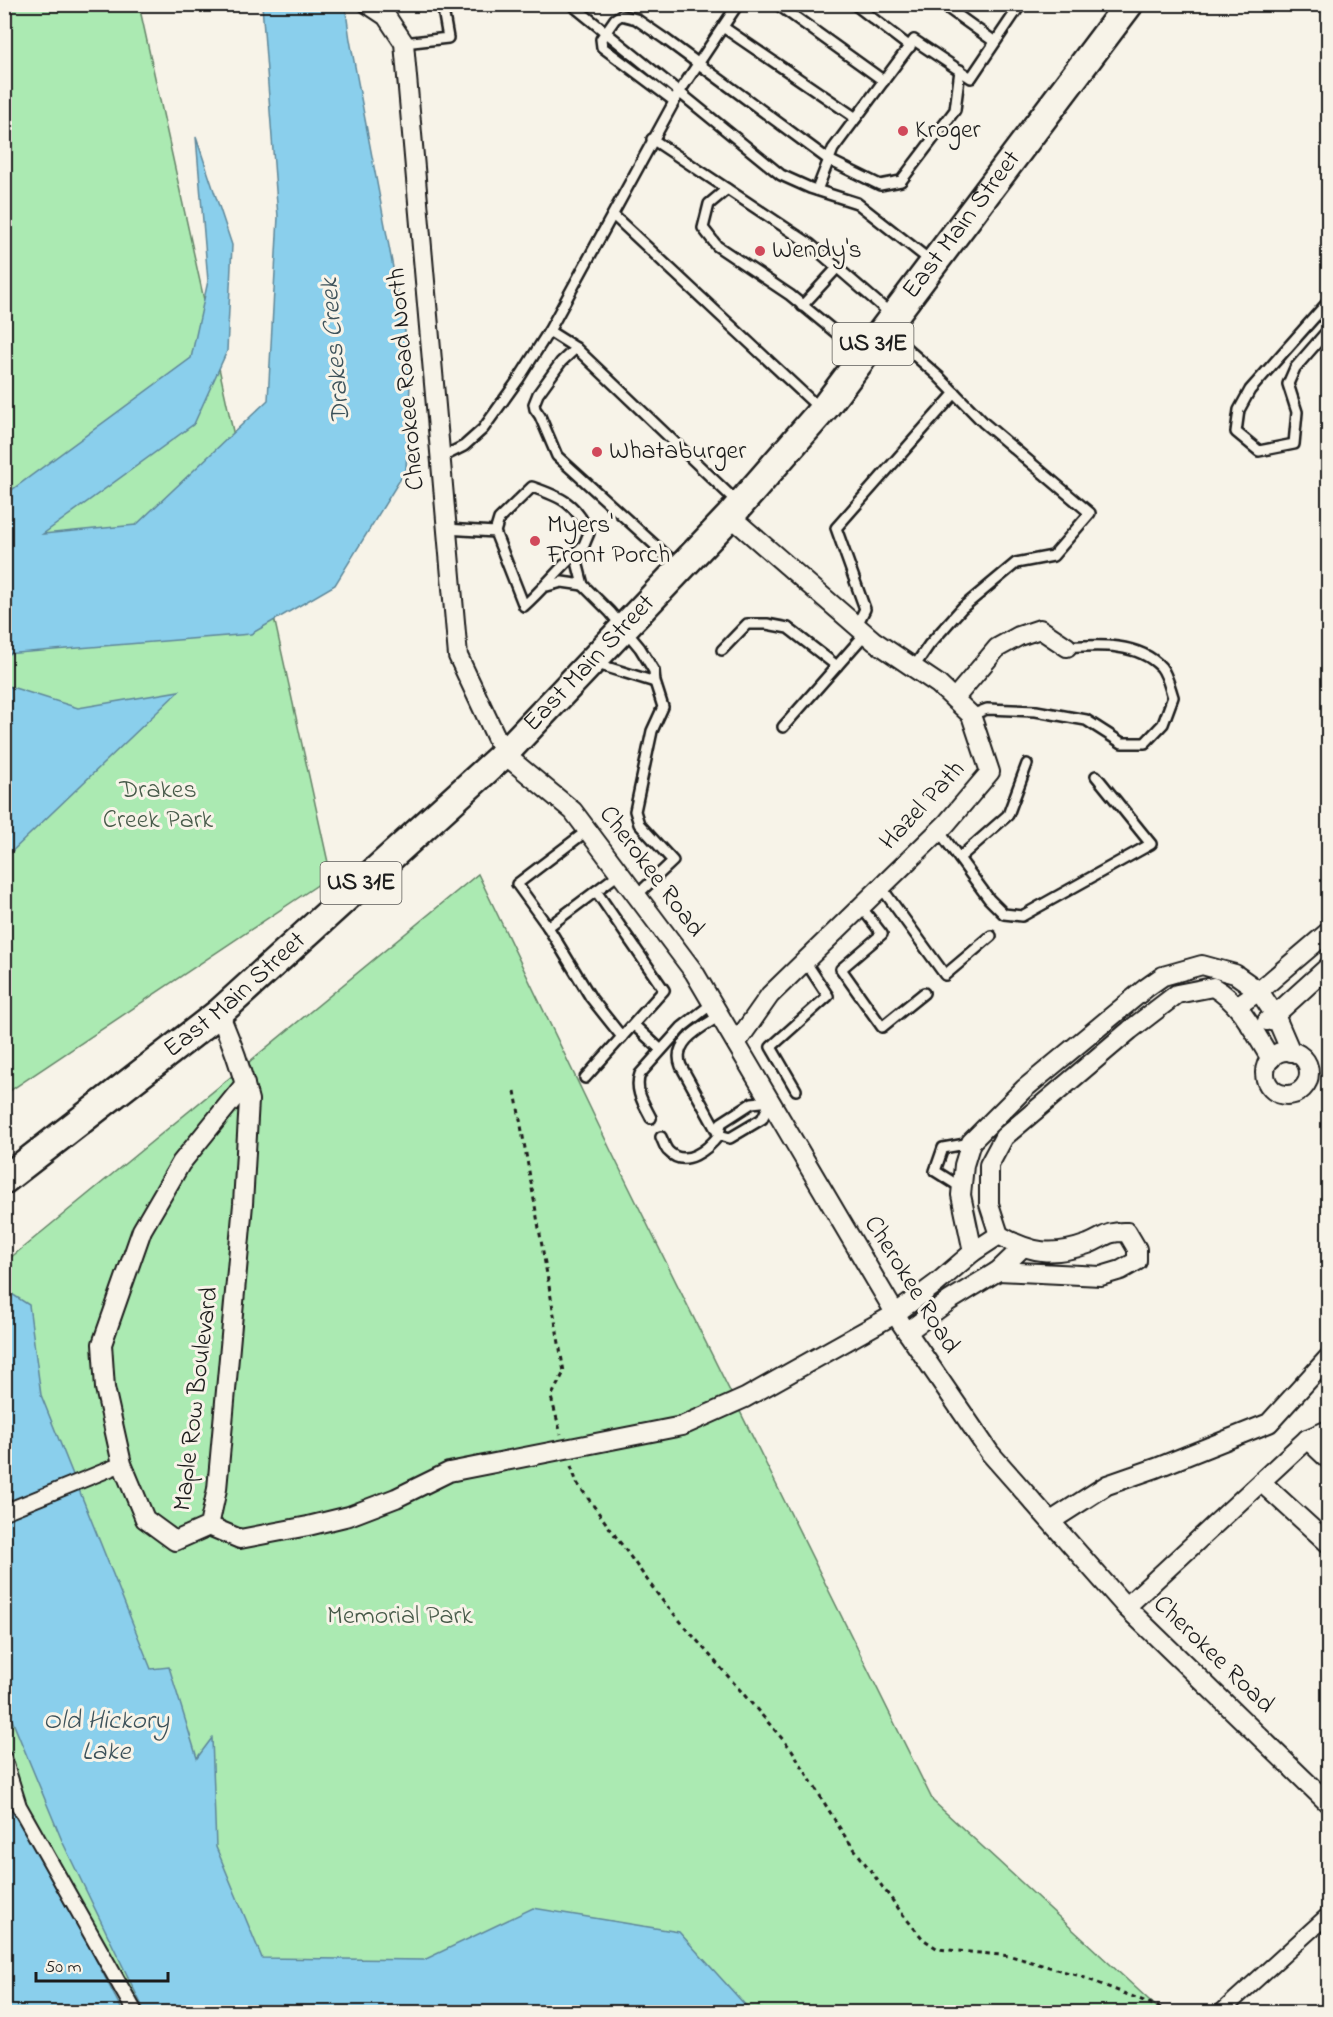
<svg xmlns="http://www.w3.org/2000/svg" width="1333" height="2017" viewBox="0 0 1333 2017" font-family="'Indie Flower',sans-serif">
<rect width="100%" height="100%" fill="#f7f3e8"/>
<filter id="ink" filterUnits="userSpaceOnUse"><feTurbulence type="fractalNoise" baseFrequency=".0167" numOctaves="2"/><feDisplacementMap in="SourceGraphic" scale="12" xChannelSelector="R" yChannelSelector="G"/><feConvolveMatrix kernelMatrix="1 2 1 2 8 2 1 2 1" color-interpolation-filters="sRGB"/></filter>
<g filter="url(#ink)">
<!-- green -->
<g fill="#abeab2" stroke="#648367" stroke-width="1.5">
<polygon points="5,5 139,5 331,876 5,1094"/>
<polygon points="478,874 611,1151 933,1801 1162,2012 131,2012 5,1790 4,1263"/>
</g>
<!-- water -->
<g fill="#8acfec" stroke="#5e8799" stroke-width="1.5">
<polygon points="262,5 345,5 350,40 411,363 406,470 335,585 251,634 5,654 5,495 191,358 208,281 196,137 232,245 227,351 194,424 43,534 136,525 268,400 278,217"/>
<polygon points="5,685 78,708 179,691 5,858"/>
<polygon points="4,1279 7,1291 29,1305 41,1395 151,1669 169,1667 197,1758 212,1738 216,1847 262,1958 424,1960 533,1908 679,1932 748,2008 784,2012 145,2012 63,1843 5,1703"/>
<polygon points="4,1772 44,1860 123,2012 5,2012"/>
</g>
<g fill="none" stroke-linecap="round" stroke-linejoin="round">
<!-- service casing -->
<g stroke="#1c1c1c" stroke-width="14">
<g id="service">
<polyline points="571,4 781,175 810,188 857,203 932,262"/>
<polyline points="777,4 884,81"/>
<polyline points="854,4 910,47"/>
<polyline points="942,4 995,42"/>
<polyline points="723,27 856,118"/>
<polyline points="404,43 448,38 442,4"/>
<polyline points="674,101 602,47 601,39 615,19 621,15 636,19 665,39 829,160 880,185 901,181 955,110 960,70"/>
<polyline points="652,139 810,244 892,315"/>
<polyline points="727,189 709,204 703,228 717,246 790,295 863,355"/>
<polyline points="817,190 833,149 914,40 971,78 1021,4"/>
<polyline points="613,215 819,408"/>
<polyline points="1328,302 1250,390 1239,410 1236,432 1259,451 1294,444 1297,412 1288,384 1295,368 1328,330"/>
<polyline points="802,306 837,268"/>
<polyline points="549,331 576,348 738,503"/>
<polyline points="887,331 938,376 984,423 1090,513 1053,556 1016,563 962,608 929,645 914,667"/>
<polyline points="576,348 561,362 538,394 534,404 535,409 540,416 557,456 678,566"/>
<polyline points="440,458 464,446 483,429 518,380 549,331 680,91 738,4"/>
<path d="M446,529L495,532L499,519L532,487C561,497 576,503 589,533L584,545L575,554L583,585L610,612L640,648L654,671L655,682L597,664"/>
<path d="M495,532L524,606C542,590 557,571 575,554"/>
<polyline points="547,586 562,582 583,585"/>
<polyline points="857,625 865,609 836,528 955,393"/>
<polyline points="722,650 747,624 767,624 788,628 837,666"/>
<path d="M971,715L987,709L1036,711L1086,720L1122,743H1145L1163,724L1173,697C1170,688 1167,674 1161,667C1138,642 1098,645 1067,647"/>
<polyline points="783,727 866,633"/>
<polyline points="588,830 517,884 548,927 620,873"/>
<polyline points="939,831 989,899 1004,914 1022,916 1151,844 1096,776"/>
<polyline points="959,858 1008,815 1027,764"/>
<polyline points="881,887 945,975 991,936"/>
<polyline points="637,895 673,861 639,824 635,811 652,731 663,707 655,682"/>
<polyline points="861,907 882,934 841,969 882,1027 924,993"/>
<polyline points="548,927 591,998 622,1037"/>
<polyline points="634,1025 661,1050"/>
<polyline points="585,1078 664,990 596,891"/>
<polyline points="796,1090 771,1047 828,996 805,961"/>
<polygon points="771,1101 762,1119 730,1138 719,1135 721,1123 752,1103"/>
<path d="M651,1118C644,1104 634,1090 640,1074L682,1027L713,1003"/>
<path d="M661,1137C663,1141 665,1148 668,1151C685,1169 708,1149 719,1135L681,1066C671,1041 703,1027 721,1015"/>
<polyline points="962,1188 935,1171 943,1148 971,1143"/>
</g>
</g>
<!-- pedestrian casing -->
<g stroke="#1c1c1c" stroke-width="18">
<g id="pedestrian">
<polyline points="4,1512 122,1464"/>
<polyline points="4,1758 19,1806 135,2012"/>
<polyline points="1221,2012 1328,1915"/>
</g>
</g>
<!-- minor casing -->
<g stroke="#1c1c1c" stroke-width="22">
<g id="minor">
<polyline points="368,4 386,16 404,43 458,656 504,754 573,811 694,972 901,1323 990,1453 1126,1607 1328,1803"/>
<polyline points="730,516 874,641 938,684 971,715 990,772 946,824 770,995 737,1042"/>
<polyline points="954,699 997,648 1019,636 1040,629 1067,647"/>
<polyline points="1237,1006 1259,991 1328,932"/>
<path d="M219,1013C232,1044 241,1067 249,1100L243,1204L217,1489L209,1526L175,1541L145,1519L122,1464L105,1388L102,1344L142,1230L181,1163L245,1084"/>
<polyline points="1267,1021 1275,1015 1291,1052"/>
<circle cx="1287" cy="1073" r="22"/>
<path d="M999,1235L989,1204V1165L1004,1137L1130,1030L1177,994L1213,987C1241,1003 1254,1032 1271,1059"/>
<polyline points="973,1252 961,1195 964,1165 971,1142 1024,1089 1146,988 1163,976 1202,965 1235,974 1259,991 1275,1015 1328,967"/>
<path d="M998,1271L1101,1276L1121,1270L1137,1261V1249L1127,1232C1107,1231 1105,1237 1088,1244C1052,1257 1031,1253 999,1235"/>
<polyline points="907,1332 949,1301 998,1271 1022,1248"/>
<polyline points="1307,1439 1328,1459"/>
<polyline points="1261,1482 1328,1543"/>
<polyline points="1051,1521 1107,1485 1156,1468 1269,1423 1328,1358"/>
<polyline points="209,1526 240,1539 308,1526 349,1516 396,1498 449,1472 682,1426 745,1398 895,1314 937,1283 973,1252 999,1235"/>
<polyline points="1126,1607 1307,1439 1328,1430"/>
</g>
</g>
<!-- primary casing -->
<g stroke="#1c1c1c" stroke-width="32">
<g id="primary">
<path id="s1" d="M4,1180L219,1013L504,754L523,734L730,516L826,406L1129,4"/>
</g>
</g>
<!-- path -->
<g stroke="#1c1c1c" stroke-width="3" stroke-dasharray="4.5 4.5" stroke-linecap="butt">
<polyline points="515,1091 564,1372 551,1397 561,1434"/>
<polyline points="571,1466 577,1483 661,1599 792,1750 844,1835 904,1916 923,1939 938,1949 1011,1956 1080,1976 1172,2012"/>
</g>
<!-- service -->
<use href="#service" stroke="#f7f3e8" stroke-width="9"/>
<!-- pedestrian -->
<use href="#pedestrian" stroke="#f7f3e8" stroke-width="14"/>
<!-- minor -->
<use href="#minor" stroke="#f7f3e8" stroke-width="18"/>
<!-- primary -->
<use href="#primary" stroke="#f7f3e8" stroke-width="27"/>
</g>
</g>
<!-- markers -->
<g fill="#d1495b" stroke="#f7f3e8" stroke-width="2">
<circle cx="903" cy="131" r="6"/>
<circle cx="760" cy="251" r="6"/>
<circle cx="597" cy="452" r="6"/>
<circle cx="535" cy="541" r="6"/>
</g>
<g text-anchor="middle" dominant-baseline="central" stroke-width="6" stroke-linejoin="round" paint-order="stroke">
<!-- shield labels -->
<g fill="#f7f3e8" stroke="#5e5c59" stroke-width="1.5">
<rect x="832.5" y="323" width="81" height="42" rx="4.5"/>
<rect x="320.5" y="862" width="81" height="42" rx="4.5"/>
</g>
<g font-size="24" font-weight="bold" fill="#1c1c1c">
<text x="873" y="344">US 31E</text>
<text x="361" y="883">US 31E</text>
</g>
<!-- poi labels -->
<g font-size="26" fill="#1c1c1c" stroke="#f7f3e8" text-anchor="start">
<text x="915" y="131">Kroger</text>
<text x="772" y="251">Wendy's</text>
<text x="609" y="452">Whataburger</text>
<text x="547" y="526">Myers'<tspan x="547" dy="30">Front Porch</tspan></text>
</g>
<!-- street labels -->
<g font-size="26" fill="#1c1c1c" stroke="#f7f3e8">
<text stroke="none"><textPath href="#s1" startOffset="1358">East Main Street</textPath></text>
<text transform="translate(407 379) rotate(-95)">Cherokee Road North</text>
<text stroke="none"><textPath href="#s1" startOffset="782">East Main Street</textPath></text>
<text transform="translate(923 806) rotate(-47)">Hazel Path</text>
<text transform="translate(651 872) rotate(53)">Cherokee Road</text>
<text stroke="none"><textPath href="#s1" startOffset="296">East Main Street</textPath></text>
<text transform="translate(911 1285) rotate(58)">Cherokee Road</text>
<text transform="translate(197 1399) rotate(-83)">Maple Row Boulevard</text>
<text transform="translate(1213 1655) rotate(44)">Cherokee Road</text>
</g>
<!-- park labels -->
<g font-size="26" fill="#475a49" stroke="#f7f3e8">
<text x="158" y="791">Drakes<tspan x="158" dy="30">Creek Park</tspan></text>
<text x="400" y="1617">Memorial Park</text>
</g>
<!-- water labels -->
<g font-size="27" font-style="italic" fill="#3d525a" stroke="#f7f3e8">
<text transform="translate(336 351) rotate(-95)">Drakes Creek</text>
<text x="106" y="1721">Old Hickory<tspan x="106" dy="31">Lake</tspan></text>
</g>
</g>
<!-- margin -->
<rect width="1333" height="2017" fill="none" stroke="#f7f3e8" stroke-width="24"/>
<rect x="12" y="12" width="1309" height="1993" fill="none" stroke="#1c1c1c" stroke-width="2" filter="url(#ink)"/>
<!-- scale -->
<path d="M36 1972v9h132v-9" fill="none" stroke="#1c1c1c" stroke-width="3"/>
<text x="45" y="1972" font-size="18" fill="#1c1c1c" stroke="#f7f3e8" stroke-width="4.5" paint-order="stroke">50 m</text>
</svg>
